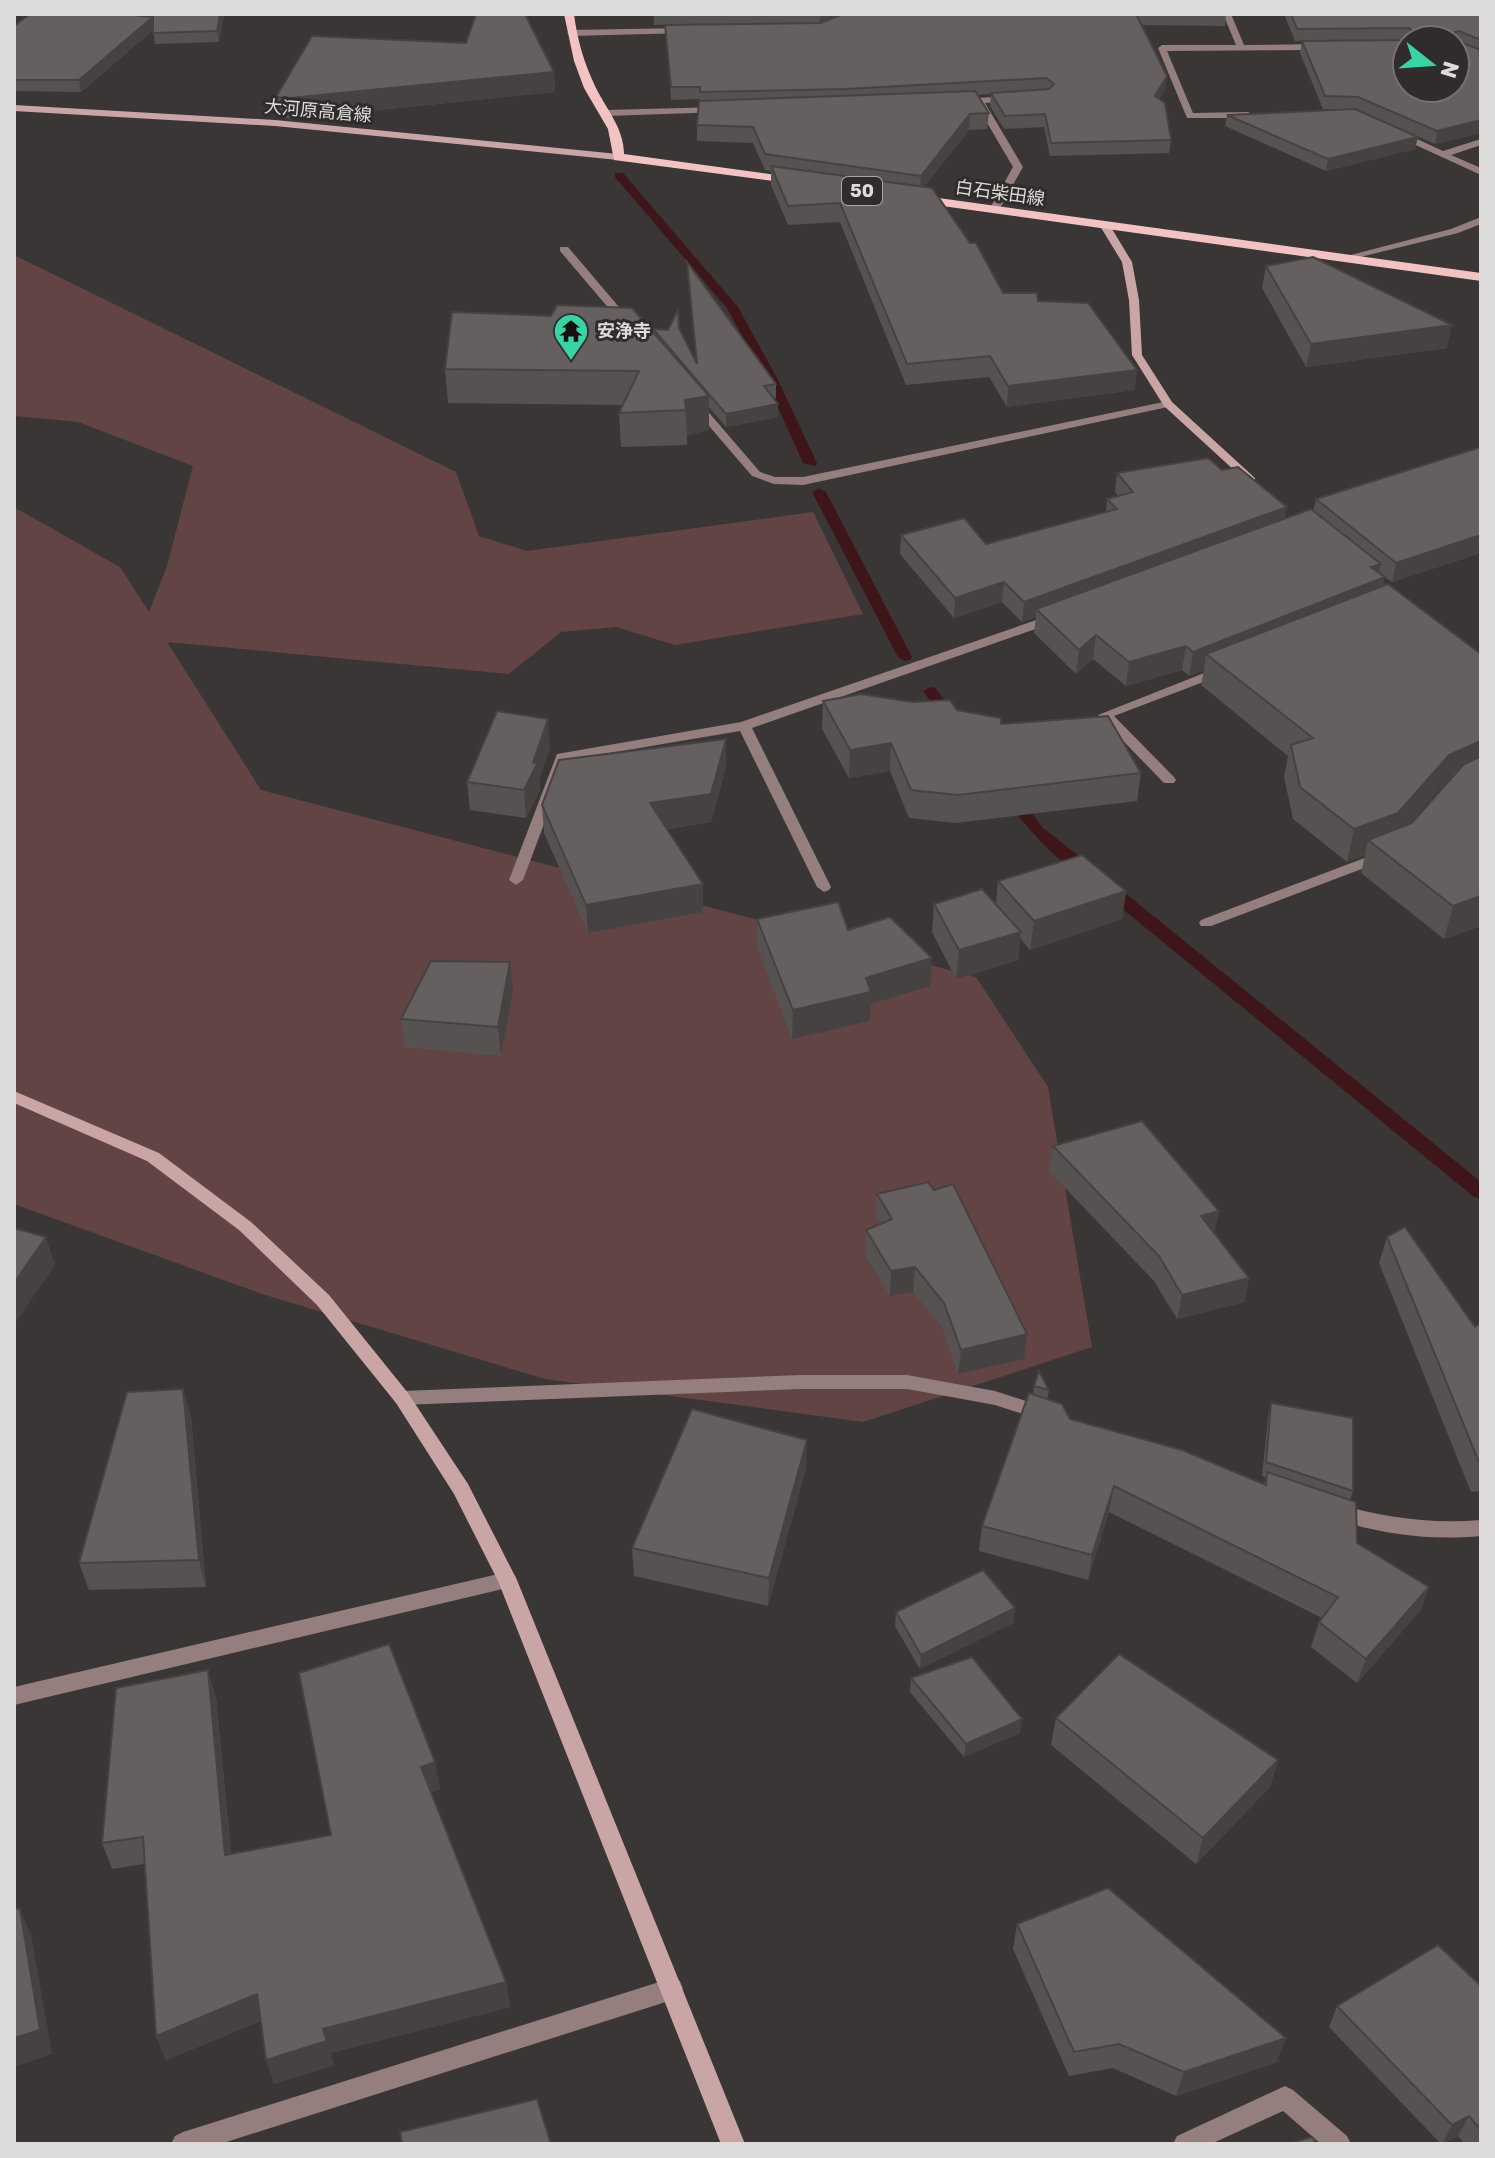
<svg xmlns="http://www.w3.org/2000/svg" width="1495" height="2158" viewBox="0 0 1495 2158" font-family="Rubik,'Noto Sans JP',sans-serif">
<rect width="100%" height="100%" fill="#3a3636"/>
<!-- green -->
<polygon fill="#624445" points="14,255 456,472 479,536 527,551 813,512 863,614 675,645 616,627 561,632 509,674 167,642 261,790 976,977 1048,1087 1092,1347 863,1422 545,1379 262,1294 14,1204 14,507 120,567 149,612 167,566 193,466 78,422 14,416"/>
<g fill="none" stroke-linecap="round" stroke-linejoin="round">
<!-- stream -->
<g fill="#3e1518" fill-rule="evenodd">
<polygon points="615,173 623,173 738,307 778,380 817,463 815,466 803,463 766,380 727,308 615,177"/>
<polygon points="819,488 826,492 912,657 910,660 905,661 898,657 812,492"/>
<polygon points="930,687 935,688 961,721 958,724 948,724 925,694 923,691"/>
<path d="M1010,790L1016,792L1043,828L1094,868L1096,872L1094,876C1069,881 1016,814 1002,795Z"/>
<polygon points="1108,883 1114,884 1481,1182 1481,1199 1474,1197 1102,892 1100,888 1102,884"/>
</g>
<!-- street -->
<g fill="#957e7e" fill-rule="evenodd">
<polygon points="1223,14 1231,14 1244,45 1322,44 1326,47 1322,50 1167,51 1193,113 1248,112 1253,115 1248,118 1187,118 1158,48 1162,45 1236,45"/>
<polygon points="684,28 688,31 687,33 571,36 567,33 571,30"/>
<polygon points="1011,96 1014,97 1014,101 985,103 1023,167 999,210 994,213 989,210 1013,167 976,104 959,105 954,102 959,99"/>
<polygon points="720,107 725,110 723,112 606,116 601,113 606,110"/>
<polygon points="1396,132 1402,132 1443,151 1481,139 1481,145 1451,155 1481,168 1481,175 1396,136"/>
<polygon points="1481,217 1481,224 1458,233 1348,260 1343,257 1451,229"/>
<polygon points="560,247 568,247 630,320 630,324 622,324 560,251"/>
<polygon points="695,400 699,401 760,472 775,477 803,477 1168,401 1174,404 1168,407 803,485 774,484 752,476 691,405 691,401"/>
<polygon points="1054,614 1058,615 1058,621 752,728 831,887 829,890 824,892 817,887 740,731 568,760 523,880 516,885 509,880 557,754 741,722"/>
<polygon points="1222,666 1227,667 1227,673 1114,716 1174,777 1176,780 1174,783 1164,783 1098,715"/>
<polygon points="1383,851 1390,856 1388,859 1211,926 1201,926 1199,923 1201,920"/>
<polygon points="800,1375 907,1375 995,1391 1050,1409 1053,1414 1050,1419 1044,1421 995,1405 907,1389 800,1389 402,1405 396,1403 393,1398 396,1393 402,1391"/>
<path d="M1335,1503C1384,1518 1430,1524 1481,1520V1536C1428,1541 1379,1534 1328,1517L1325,1511L1328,1505Z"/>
<polygon points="507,1572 514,1574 517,1580 514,1586 507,1588 14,1705 14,1687"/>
<polygon points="672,1978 680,1981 683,1989 680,1997 672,2000 220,2144 171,2144 175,2136 183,2132"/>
<polygon points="1285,2086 1293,2090 1347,2136 1351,2144 1321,2144 1283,2111 1211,2144 1173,2144 1177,2136"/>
</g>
<!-- secondary -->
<g fill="#caa5a5" fill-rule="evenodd">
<polygon points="14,105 275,120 618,154 623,157 618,160 275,126 14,111"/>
<polygon points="1105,223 1109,224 1132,262 1139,300 1142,355 1172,402 1255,478 1255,482 1247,482 1164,406 1132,355 1129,300 1122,262 1100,226"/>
<polygon points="14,1091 159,1153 251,1222 329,1295 408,1393 468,1484 517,1580 745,2144 721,2144 498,1581 454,1494 396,1403 317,1305 239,1230 147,1161 14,1103"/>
</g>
<!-- primary -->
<g fill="#f3c3c3" fill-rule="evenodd">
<path d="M564,14H574C577,39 584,63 595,86C606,109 624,128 624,154L799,178L805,182L803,185L614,160L608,129L584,88L574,61Z"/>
<polygon points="917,195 1481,273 1481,281 913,202 911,199"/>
</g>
</g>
<!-- wall -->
<g fill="#575252" fill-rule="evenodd">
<polygon points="224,14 219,42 155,44 153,30 81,92 14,91 14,26 153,17"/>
<polygon points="654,14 835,14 834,18 843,14 1226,14 1225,26 1142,25 1167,76 1165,89 1159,99 1171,140 1169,153 1050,156 1044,127 1004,129 990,106 991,94 978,95 989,113 987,129 969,130 924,187 1003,293 1038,301 1137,370 1134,390 1007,407 989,377 906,385 840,222 788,225 771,185 771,171 765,170 753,143 697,141 697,125 700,99 671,100 665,25 771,24 654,25"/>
<polygon points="1284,14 1481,14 1481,133 1435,144 1356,109 1415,149 1326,171 1225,126 1227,115 1354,109 1323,109 1300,53 1302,41 1295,41"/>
<polygon points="554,72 555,92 292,119 279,117 276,97"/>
<polygon points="687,262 776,384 776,398 773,398 778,404 778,417 726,427 709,407 709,430 687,435 687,445 621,447 619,413 623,405 448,403 445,369 653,332 653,329 668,330 679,328 696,362"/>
<polygon points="1266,266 1447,348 1306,367 1262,288"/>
<path d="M1481,447V553L1392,582L1379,573L1383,587L1481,654V926L1444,939L1361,873L1365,855L1347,862L1293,819L1284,777L1288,756L1201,685L1204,670L1189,676L1182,670L1126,686L1093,659L1076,674L1034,633L1036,617L1022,622L1002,602L954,618L900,554L901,535L986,544L1106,512L1107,499L1118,496L1115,492L1117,473L1285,519L1313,511L1316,499ZM1446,785L1412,823L1408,825L1441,787Z"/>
<polygon points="823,701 957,710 1001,724 1141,773 1137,801 956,823 909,818 890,771 849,778 822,729"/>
<polygon points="550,747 539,780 540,790 526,818 470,810 467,782"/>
<polygon points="726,767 711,822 667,829 703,912 588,933 544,833 542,805"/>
<polygon points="998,881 1126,891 1122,919 1030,950 1020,938 1018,960 956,979 932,932 934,904 996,904"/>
<polygon points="757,919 848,930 930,986 871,1004 870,1021 792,1039 757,947"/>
<polygon points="513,991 501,1056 405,1047 401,1019"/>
<polygon points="1053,1146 1219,1211 1214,1233 1249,1278 1244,1302 1177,1319 1154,1281 1049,1171"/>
<polygon points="877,1194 1024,1359 958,1374 942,1327 913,1292 890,1296 865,1255 866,1230 879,1224 876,1218"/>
<polygon points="1387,1237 1475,1327 1481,1323 1481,1491 1471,1492 1379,1263"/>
<polygon points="1034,1386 1049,1390 1047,1399 1070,1419 1264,1484 1266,1478 1262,1476 1268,1417 1271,1403 1353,1491 1350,1500 1357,1543 1429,1587 1420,1611 1357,1683 1311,1647 1319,1622 1322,1618 1109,1512 1088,1580 979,1551 982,1526 1033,1394"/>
<polygon points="191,1417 206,1587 89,1590 79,1563"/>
<polygon points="806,1468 768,1606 634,1576 632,1548"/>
<polygon points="1015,1608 1013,1623 920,1669 895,1626 896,1612"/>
<polygon points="911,1678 1020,1733 964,1757 910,1692"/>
<polygon points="216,1697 231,1854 331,1835 435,1762 440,1789 431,1792 506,1982 510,2007 331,2053 334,2065 274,2084 261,2021 166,2060 156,2036 144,1864 112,1869 102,1843"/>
<polygon points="1056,1718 1278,1760 1270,1787 1196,1864 1051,1745"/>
<polygon points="1017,1924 1277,2062 1176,2096 1113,2068 1069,2076 1013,1949"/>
<polygon points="1481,1986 1481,2144 1465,2144 1458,2136 1441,2144 1329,2027 1337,2006"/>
</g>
<!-- shaded-wall -->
<g fill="#474242">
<polygon points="220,14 224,14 219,42 217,31"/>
<polygon points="820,14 835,14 834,18 819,23"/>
<polygon points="153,17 155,28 81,92 79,80"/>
<polygon points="554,72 555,92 292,119 290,98"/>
<polygon points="1167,76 1165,89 1153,109 1155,96"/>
<polygon points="970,114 969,130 920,192 921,176"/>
<polygon points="1481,120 1481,133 1435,144 1437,131"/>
<polygon points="1418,137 1415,149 1326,171 1328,159"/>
<polygon points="1452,325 1447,348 1306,367 1311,344"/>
<polygon points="1137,370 1134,390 1007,407 1008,386"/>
<polygon points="709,396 709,430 687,435 685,400"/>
<polygon points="778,404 778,417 726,427 726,414"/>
<polygon points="1287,507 1284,526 1036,609 1036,617 1022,622 1024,602"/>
<polygon points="1481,535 1481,553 1392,582 1396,563"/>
<polygon points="1381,564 1377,580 1385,577 1379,601 1206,654 1204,670 1189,676 1193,652 1371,567"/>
<polygon points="1004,582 1002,602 954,618 955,598"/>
<polygon points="1096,635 1093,659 1076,674 1079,650"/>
<polygon points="1186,646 1182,670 1126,686 1129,662"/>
<polygon points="548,719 550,747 539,780 540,790 526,818 524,790"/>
<polygon points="726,739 726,767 711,822 651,831 650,803"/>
<polygon points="1481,741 1481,770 1441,787 1390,845 1368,840 1365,855 1347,862 1354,829 1449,755"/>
<polygon points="891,743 890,771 849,778 850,750"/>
<polygon points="703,884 703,912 588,933 586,905"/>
<polygon points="1126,891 1122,919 1030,950 1034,921"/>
<polygon points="1481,896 1481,926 1444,939 1453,906"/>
<polygon points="1021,932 1018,960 956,979 959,950"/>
<polygon points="932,958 930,986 871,1004 870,1021 792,1039 793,1010 866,978"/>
<polygon points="510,962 513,991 501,1056 498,1027"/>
<polygon points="1219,1211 1214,1235 1201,1216"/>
<polygon points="46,1237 55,1265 14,1325 14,1283"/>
<polygon points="915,1267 913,1292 890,1296 891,1271"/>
<polygon points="1249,1278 1244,1302 1177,1319 1182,1295"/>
<polygon points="1027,1334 1024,1359 958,1374 961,1350"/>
<polygon points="183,1389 191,1417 206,1587 199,1560"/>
<polygon points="807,1440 806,1468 768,1606 769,1578"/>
<polygon points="1114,1486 1109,1512 1088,1580 1092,1555"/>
<polygon points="1429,1587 1420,1611 1357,1683 1366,1659"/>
<polygon points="1015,1608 1013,1623 920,1669 921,1655"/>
<polygon points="208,1670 216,1697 233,1881 225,1855"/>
<polygon points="1022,1719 1020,1733 964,1757 966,1744"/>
<polygon points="1278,1760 1270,1787 1196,1864 1203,1838"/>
<polygon points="435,1762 440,1789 426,1793 421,1767"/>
<polygon points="20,1909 31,1934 52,2054 14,2067 14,2038"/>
<polygon points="506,1982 510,2007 331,2053 334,2065 274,2084 266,2060 323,2029"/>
<polygon points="257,1994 265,2019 166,2060 156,2036"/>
<polygon points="1286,2038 1277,2062 1176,2096 1184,2072"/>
<polygon points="1469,2116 1458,2136 1442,2144 1452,2125"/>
</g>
<!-- building -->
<g fill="#655f5f" stroke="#474242" stroke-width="2" fill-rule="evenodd">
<polygon points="30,14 121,14 153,17 153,14 220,14 217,31 153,33 153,17 79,80 14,80 14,26"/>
<polygon points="476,14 525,14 554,72 290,98 276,97 312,36 466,43"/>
<polygon points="843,14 1136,14 1167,76 1155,96 1165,103 1171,140 1051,143 1045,114 1005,116 991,93 1049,89 1054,84 1046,78 845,89 700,92 700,87 671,87 665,25 821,23"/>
<path d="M1291,14H1481V40L1459,31L1455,32V40L1481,50V120L1437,131L1358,97L1325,96L1302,41L1409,40L1412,31L1409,28L1297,29ZM1407,40H1455V88H1407Z"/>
<polygon points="975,91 989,113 970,114 921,176 765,154 753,127 697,125 699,101"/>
<polygon points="1355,109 1418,137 1328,159 1227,115"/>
<polygon points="771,166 932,188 970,243 976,243 1003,293 1037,293 1038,301 1088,303 1137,370 1008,386 990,356 907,364 840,203 788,206"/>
<polygon points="1313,257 1452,325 1311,344 1266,266"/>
<polygon points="687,262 776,384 764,386 778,404 726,414 653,329 668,330 678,310 679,328 697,364"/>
<polygon points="557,305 632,308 709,396 685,400 686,410 619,413 639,371 445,369 452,312 551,316"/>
<polygon points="1481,447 1481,535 1396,563 1316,499"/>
<polygon points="1208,458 1222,470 1238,467 1287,507 1024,602 1004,582 955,598 901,535 964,518 986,544 1117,509 1107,499 1133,492 1117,473"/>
<polygon points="1311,509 1381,564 1371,567 1385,577 1193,652 1186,646 1129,662 1096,635 1079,650 1036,609"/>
<polygon points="1388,584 1481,654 1481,741 1449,755 1398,813 1354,829 1300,787 1291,745 1313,738 1206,654"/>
<polygon points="861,694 912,702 950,700 957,710 1001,718 1001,724 1108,716 1141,773 958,795 911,790 891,743 850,750 823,701"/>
<polygon points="497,711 548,719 533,763 538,762 524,790 467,782"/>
<polygon points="726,739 711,794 650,803 703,884 586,905 542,805 559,760"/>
<polygon points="1481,756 1481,896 1453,906 1368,840 1412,823 1463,765"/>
<polygon points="1082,855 1126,891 1034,921 998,881"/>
<polygon points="982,889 1021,932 959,950 934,904"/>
<polygon points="838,902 848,930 890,917 932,958 866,978 871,992 793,1010 757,919"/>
<polygon points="431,961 510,962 498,1027 401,1019"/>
<polygon points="1142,1121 1219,1211 1201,1216 1249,1278 1182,1295 1159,1256 1053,1146"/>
<polygon points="928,1182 934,1190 953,1184 1027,1334 961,1350 944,1303 915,1267 891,1271 866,1230 892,1219 877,1194"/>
<polygon points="1405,1227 1475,1327 1481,1323 1481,1467 1387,1237"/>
<polygon points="14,1228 46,1237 14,1283"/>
<polygon points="1039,1371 1049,1390 1034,1386"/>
<polygon points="183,1389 199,1560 79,1563 127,1392"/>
<polygon points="1029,1393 1062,1404 1070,1419 1182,1450 1266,1485 1267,1472 1356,1502 1357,1543 1429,1587 1366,1659 1319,1622 1338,1597 1114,1486 1092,1555 982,1526"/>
<polygon points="1271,1403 1353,1418 1353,1491 1266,1462"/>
<polygon points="692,1409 807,1440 769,1578 632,1548"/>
<polygon points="983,1570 1015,1608 921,1655 896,1612"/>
<polygon points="389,1644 435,1762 421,1767 506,1982 323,2029 327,2041 266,2060 257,1994 156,2036 143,1837 102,1843 116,1688 208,1670 225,1855 331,1835 299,1673"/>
<polygon points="1119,1654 1278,1760 1203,1838 1056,1718"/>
<polygon points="972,1657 1022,1719 966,1744 911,1678"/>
<polygon points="1108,1888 1286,2038 1184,2072 1119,2044 1074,2052 1017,1924"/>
<polygon points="14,1908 20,1909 40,2030 14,2038"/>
<polygon points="1438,1945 1481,1986 1481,2130 1469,2116 1452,2125 1337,2006"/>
<polygon points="537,2099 551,2144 402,2144 400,2132"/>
<polygon points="1312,2137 1317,2144 1288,2144"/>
</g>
<!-- icons -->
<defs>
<g id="temple-pin" transform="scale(1.8)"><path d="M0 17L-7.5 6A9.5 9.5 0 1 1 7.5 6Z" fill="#38d4a6" stroke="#302c2c"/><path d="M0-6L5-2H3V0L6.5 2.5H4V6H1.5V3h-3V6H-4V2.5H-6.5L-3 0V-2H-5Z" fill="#111"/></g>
</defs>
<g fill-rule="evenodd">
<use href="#temple-pin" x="571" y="331"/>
</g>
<g text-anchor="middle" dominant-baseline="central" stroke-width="6" stroke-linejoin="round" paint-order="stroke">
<!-- far-street labels -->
<g font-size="18" fill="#dedbdb" stroke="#302c2c">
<text transform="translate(318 111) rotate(5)">大河原高倉線</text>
<text transform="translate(1000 193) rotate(8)">白石柴田線</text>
</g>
<!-- shield labels -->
<rect fill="#302c2c" stroke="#aaa6a6" stroke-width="2" x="842" y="177" width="40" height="28" rx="6"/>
<g font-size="18" font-weight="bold" fill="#dedbdb">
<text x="862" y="191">50</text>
</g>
<!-- far-poi labels -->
<g font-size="18" font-weight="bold" fill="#dedbdb" stroke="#302c2c" text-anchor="start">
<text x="597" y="331">安浄寺</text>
</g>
</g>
<!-- border -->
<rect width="1495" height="2158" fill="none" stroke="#dedbdb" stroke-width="32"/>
<!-- north arrow -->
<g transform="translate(1431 64) rotate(107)"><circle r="38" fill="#302c2c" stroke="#767272" stroke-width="2"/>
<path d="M0-6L14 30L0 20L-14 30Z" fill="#38d4a6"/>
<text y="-12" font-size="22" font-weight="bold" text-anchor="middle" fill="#dedbdb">N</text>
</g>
</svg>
